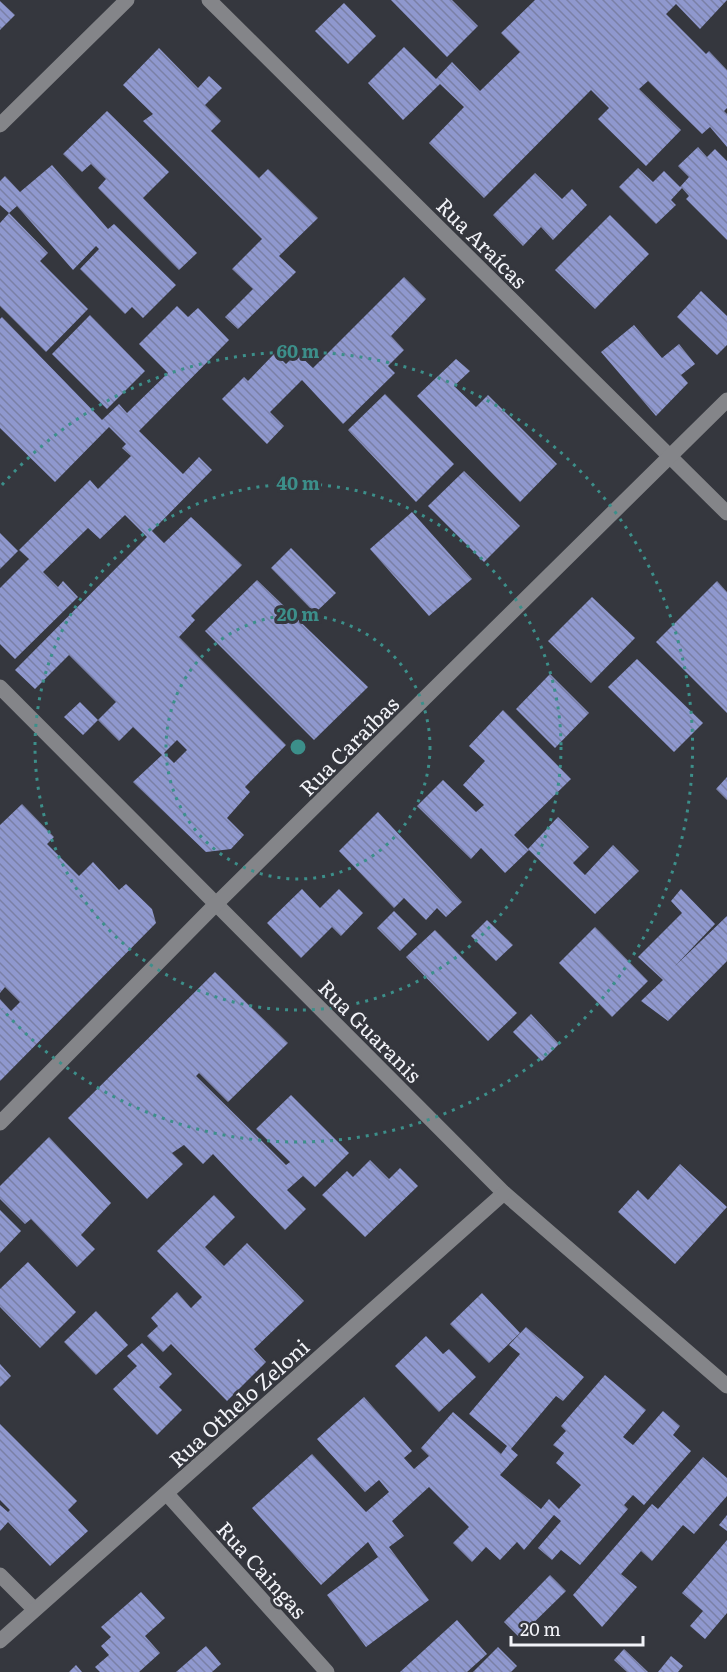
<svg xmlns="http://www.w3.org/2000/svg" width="727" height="1672" viewBox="0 0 727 1672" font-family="Literata,serif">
<defs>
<pattern id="building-back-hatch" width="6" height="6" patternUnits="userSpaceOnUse" patternTransform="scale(1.5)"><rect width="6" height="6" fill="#8f98ce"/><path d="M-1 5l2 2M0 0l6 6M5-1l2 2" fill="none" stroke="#7a80a6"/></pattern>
</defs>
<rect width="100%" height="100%" fill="#35373e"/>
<!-- building -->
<g fill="url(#building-back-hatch)" fill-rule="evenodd">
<polygon points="391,0 452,0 478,26 447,57"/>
<polygon points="535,0 727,0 700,29 676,4 666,14 706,54 709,51 727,70 727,108 724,111 727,114 727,147 710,127 702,134 648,81 639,89 681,130 646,166 598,119 609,108 591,90 484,198 429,143 464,107 440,84 403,120 368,83 404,47 436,79 452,62 480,91 520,52 501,33"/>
<polygon points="0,1 15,15 0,30"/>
<polygon points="344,3 376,36 348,64 315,31"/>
<polygon points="159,48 198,88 209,76 222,88 205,105 221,121 211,131 259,178 268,169 318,218 279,256 296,272 238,329 225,317 253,289 232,269 262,239 143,121 153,114 123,85"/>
<polygon points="107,111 169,172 143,198 197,253 179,270 98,188 106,179 91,164 82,172 63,154"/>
<polygon points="698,147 707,157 715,149 727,161 727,240 686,199 689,196 682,188 671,200 676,205 656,224 619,187 638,168 653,182 664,171 680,187 689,177 678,166"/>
<polygon points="52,165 108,229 114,224 176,285 143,318 132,307 125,314 80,269 99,249 96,246 73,270 17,206 9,213 0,205 0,181 5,176 20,192"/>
<polygon points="535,173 562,199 572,189 587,205 553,240 541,227 523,246 493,215"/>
<polygon points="9,213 48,253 40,261 88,309 46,352 0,306 0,223"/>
<polygon points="610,215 649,254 595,309 555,270"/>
<polygon points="404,277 426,299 391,336 404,350 388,366 395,373 343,424 302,380 270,412 284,426 267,444 222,399 244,377 248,381 275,353 286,364 297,353 313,368"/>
<polygon points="701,291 727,316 727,345 717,355 677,317"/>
<path d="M177,306L188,317L198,308L229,340L139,431L183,474L199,457L212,470L152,531L164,543L191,517L242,565L191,616L195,620L179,637L286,745L245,787L250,792L227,818L244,835L231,849L206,852L133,782L162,755L133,727L119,741L98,720L116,702L69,655L35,689L15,670L147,537L125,515L100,539L88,528L43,572L58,587L63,581L78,597L15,659L0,644V588L29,559L19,550L90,480L98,489L131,456L122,448L126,444L109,427L55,482L0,428V319L2,317L102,420L119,404L127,413L168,373L139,344ZM177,740L187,750L174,763L164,753Z"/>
<polygon points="90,315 145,371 107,409 52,354"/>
<polygon points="634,325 662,358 679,344 695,364 681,375 688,383 656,416 601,352"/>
<polygon points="456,359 470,371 454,386 476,407 488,395 557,464 520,502 417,396"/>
<polygon points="385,394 454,464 416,502 348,430"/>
<polygon points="464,471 520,526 484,562 428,506"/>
<polygon points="412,512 472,579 429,616 370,549"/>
<polygon points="0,533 18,551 0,569"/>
<polygon points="291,548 336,593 315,613 271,568"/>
<polygon points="257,580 368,687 314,740 205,631"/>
<polygon points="717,581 727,592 727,713 656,642"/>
<polygon points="592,597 635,638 591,683 548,641"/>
<polygon points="637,659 703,723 674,752 608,687"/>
<polygon points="550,674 589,713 555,748 516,709"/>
<polygon points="80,702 98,720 83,735 64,717"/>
<polygon points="503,710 571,779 514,835 529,850 505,873 481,848 471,859 417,806 443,780 476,812 484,805 463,785 485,761 469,746"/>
<polygon points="727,777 727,800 716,789"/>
<polygon points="22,804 54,837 47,844 79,876 93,862 119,890 126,884 152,909 156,923 0,1081 0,999 11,1011 20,1002 5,987 0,993 0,825"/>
<polygon points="378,812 462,902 446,917 437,908 426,920 404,898 394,908 339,851"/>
<polygon points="558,817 589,847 573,863 585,875 613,845 639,871 595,914 528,849"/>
<polygon points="302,889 320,908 339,889 363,913 341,936 332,927 301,958 267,923"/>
<polygon points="681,889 715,924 675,966 727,916 727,961 668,1021 641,1001 663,980 638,957 682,913 671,901"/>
<polygon points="394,911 417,934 400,951 377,928"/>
<polygon points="487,920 513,945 496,961 471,936"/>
<polygon points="595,927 648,981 612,1017 559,963"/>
<polygon points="435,930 517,1013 488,1041 406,957"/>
<polygon points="215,972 288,1043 228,1102 199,1073 196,1076 286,1165 290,1162 256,1129 291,1095 349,1153 315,1187 303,1176 287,1190 306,1209 285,1230 213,1154 203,1164 184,1145 172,1153 183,1164 147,1199 68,1118"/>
<polygon points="531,1014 559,1044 542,1061 513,1032"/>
<polygon points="49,1137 111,1203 81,1235 95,1249 77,1267 31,1219 25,1224 0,1199 0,1186"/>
<polygon points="370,1160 389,1179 400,1168 418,1186 365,1237 322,1195 347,1171 353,1177"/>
<polygon points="680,1164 727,1207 675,1264 618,1212 638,1190 648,1200"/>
<polygon points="214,1195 235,1217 205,1247 224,1266 247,1243 304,1301 254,1349 266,1362 227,1401 171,1344 163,1352 147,1336 158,1326 151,1318 177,1292 191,1308 202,1297 157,1251"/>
<polygon points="0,1210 21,1231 0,1253"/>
<polygon points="28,1262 76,1312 40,1348 0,1307 0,1289"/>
<polygon points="482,1293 520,1333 489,1363 450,1324"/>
<polygon points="96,1311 128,1345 96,1375 64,1342"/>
<polygon points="526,1327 584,1377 563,1401 556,1396 511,1449 518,1455 500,1475 541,1509 549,1499 559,1509 581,1485 556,1463 564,1453 553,1445 566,1431 561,1426 605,1375 646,1410 623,1437 633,1445 663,1411 680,1426 673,1435 691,1451 644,1505 633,1495 624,1505 628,1509 580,1565 561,1550 552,1560 538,1548 561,1521 554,1515 524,1550 517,1542 500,1560 486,1547 472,1562 453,1543 469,1527 429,1487 392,1521 404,1536 389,1547 429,1600 366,1647 327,1595 378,1557 368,1542 321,1585 252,1508 312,1454 366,1512 389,1492 379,1480 365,1492 317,1439 364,1397 412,1451 404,1458 414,1469 429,1456 421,1448 453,1412 501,1454 507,1446 469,1414 520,1354 509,1345"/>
<polygon points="426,1336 443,1354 449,1349 476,1377 439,1412 395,1366"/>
<polygon points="142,1343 172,1374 159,1387 182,1410 157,1435 113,1389 137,1366 127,1356"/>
<polygon points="0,1364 11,1376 0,1387"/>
<polygon points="0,1424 77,1501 68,1510 88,1531 50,1566 8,1522 0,1531 0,1505 8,1512 10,1510 0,1500"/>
<polygon points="703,1457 727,1478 727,1496 694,1534 683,1525 652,1561 641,1551 621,1574 637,1587 602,1627 573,1595 652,1504 658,1509"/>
<polygon points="727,1515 727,1531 719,1525"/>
<polygon points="727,1540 727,1613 705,1639 690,1626 703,1611 682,1593"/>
<polygon points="550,1575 566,1591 519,1637 504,1622"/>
<polygon points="141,1592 165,1618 145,1636 160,1653 139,1672 100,1672 95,1667 109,1655 101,1646 111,1637 101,1627"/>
<polygon points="457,1620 487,1654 467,1672 400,1672"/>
<polygon points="206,1646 221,1664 212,1672 176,1672"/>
<polygon points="498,1647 517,1666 511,1672 473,1672"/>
<polygon points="624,1649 648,1672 627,1672 614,1660"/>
<polygon points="671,1656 683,1666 678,1672 658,1672"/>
<polygon points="76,1665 82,1672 69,1672"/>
</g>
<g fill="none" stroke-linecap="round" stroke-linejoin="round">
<!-- minor -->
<g stroke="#848589" stroke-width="15">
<polyline points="209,0 727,513"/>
<polyline points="0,125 127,0"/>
<polyline points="0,687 504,1193 727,1386"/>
<polyline points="0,1123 216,904 727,400"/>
<polyline points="167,1494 327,1672"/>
<polyline points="0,1575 34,1609"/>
<polyline points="0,1641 504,1193"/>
</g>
</g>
<!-- distance rings -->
<g fill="none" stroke="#3c8f8a" stroke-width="3" stroke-dasharray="3 6">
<circle cx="298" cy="747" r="132"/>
<circle cx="298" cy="747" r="263"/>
<path d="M2 485A395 395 0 1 1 2 1009"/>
</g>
<g text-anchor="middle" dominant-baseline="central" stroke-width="6" stroke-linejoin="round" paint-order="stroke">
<!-- street labels -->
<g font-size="21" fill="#f2f3f8" stroke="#35373e">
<text transform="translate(483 242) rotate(45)">Rua Araícas</text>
<text transform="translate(348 745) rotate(-45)">Rua Caraíbas</text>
<text transform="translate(371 1030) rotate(45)">Rua Guaranis</text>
<text transform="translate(238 1402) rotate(-42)">Rua Othelo Zeloni</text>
<text transform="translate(263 1569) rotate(48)">Rua Caingas</text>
</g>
</g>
<circle cx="298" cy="747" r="9" fill="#3c8f8a" stroke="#35373e" stroke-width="3"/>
<g font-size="18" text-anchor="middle" font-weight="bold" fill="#3c8f8a" stroke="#35373e" stroke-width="6" stroke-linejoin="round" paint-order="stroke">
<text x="298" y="358">60 m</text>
<text x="298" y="490">40 m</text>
<text x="298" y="621">20 m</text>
</g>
<!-- scale -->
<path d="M511 1636v9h132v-9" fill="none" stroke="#f2f3f8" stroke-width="3"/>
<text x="520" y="1636" font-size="18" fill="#f2f3f8" stroke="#35373e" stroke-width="4.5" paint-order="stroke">20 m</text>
</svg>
